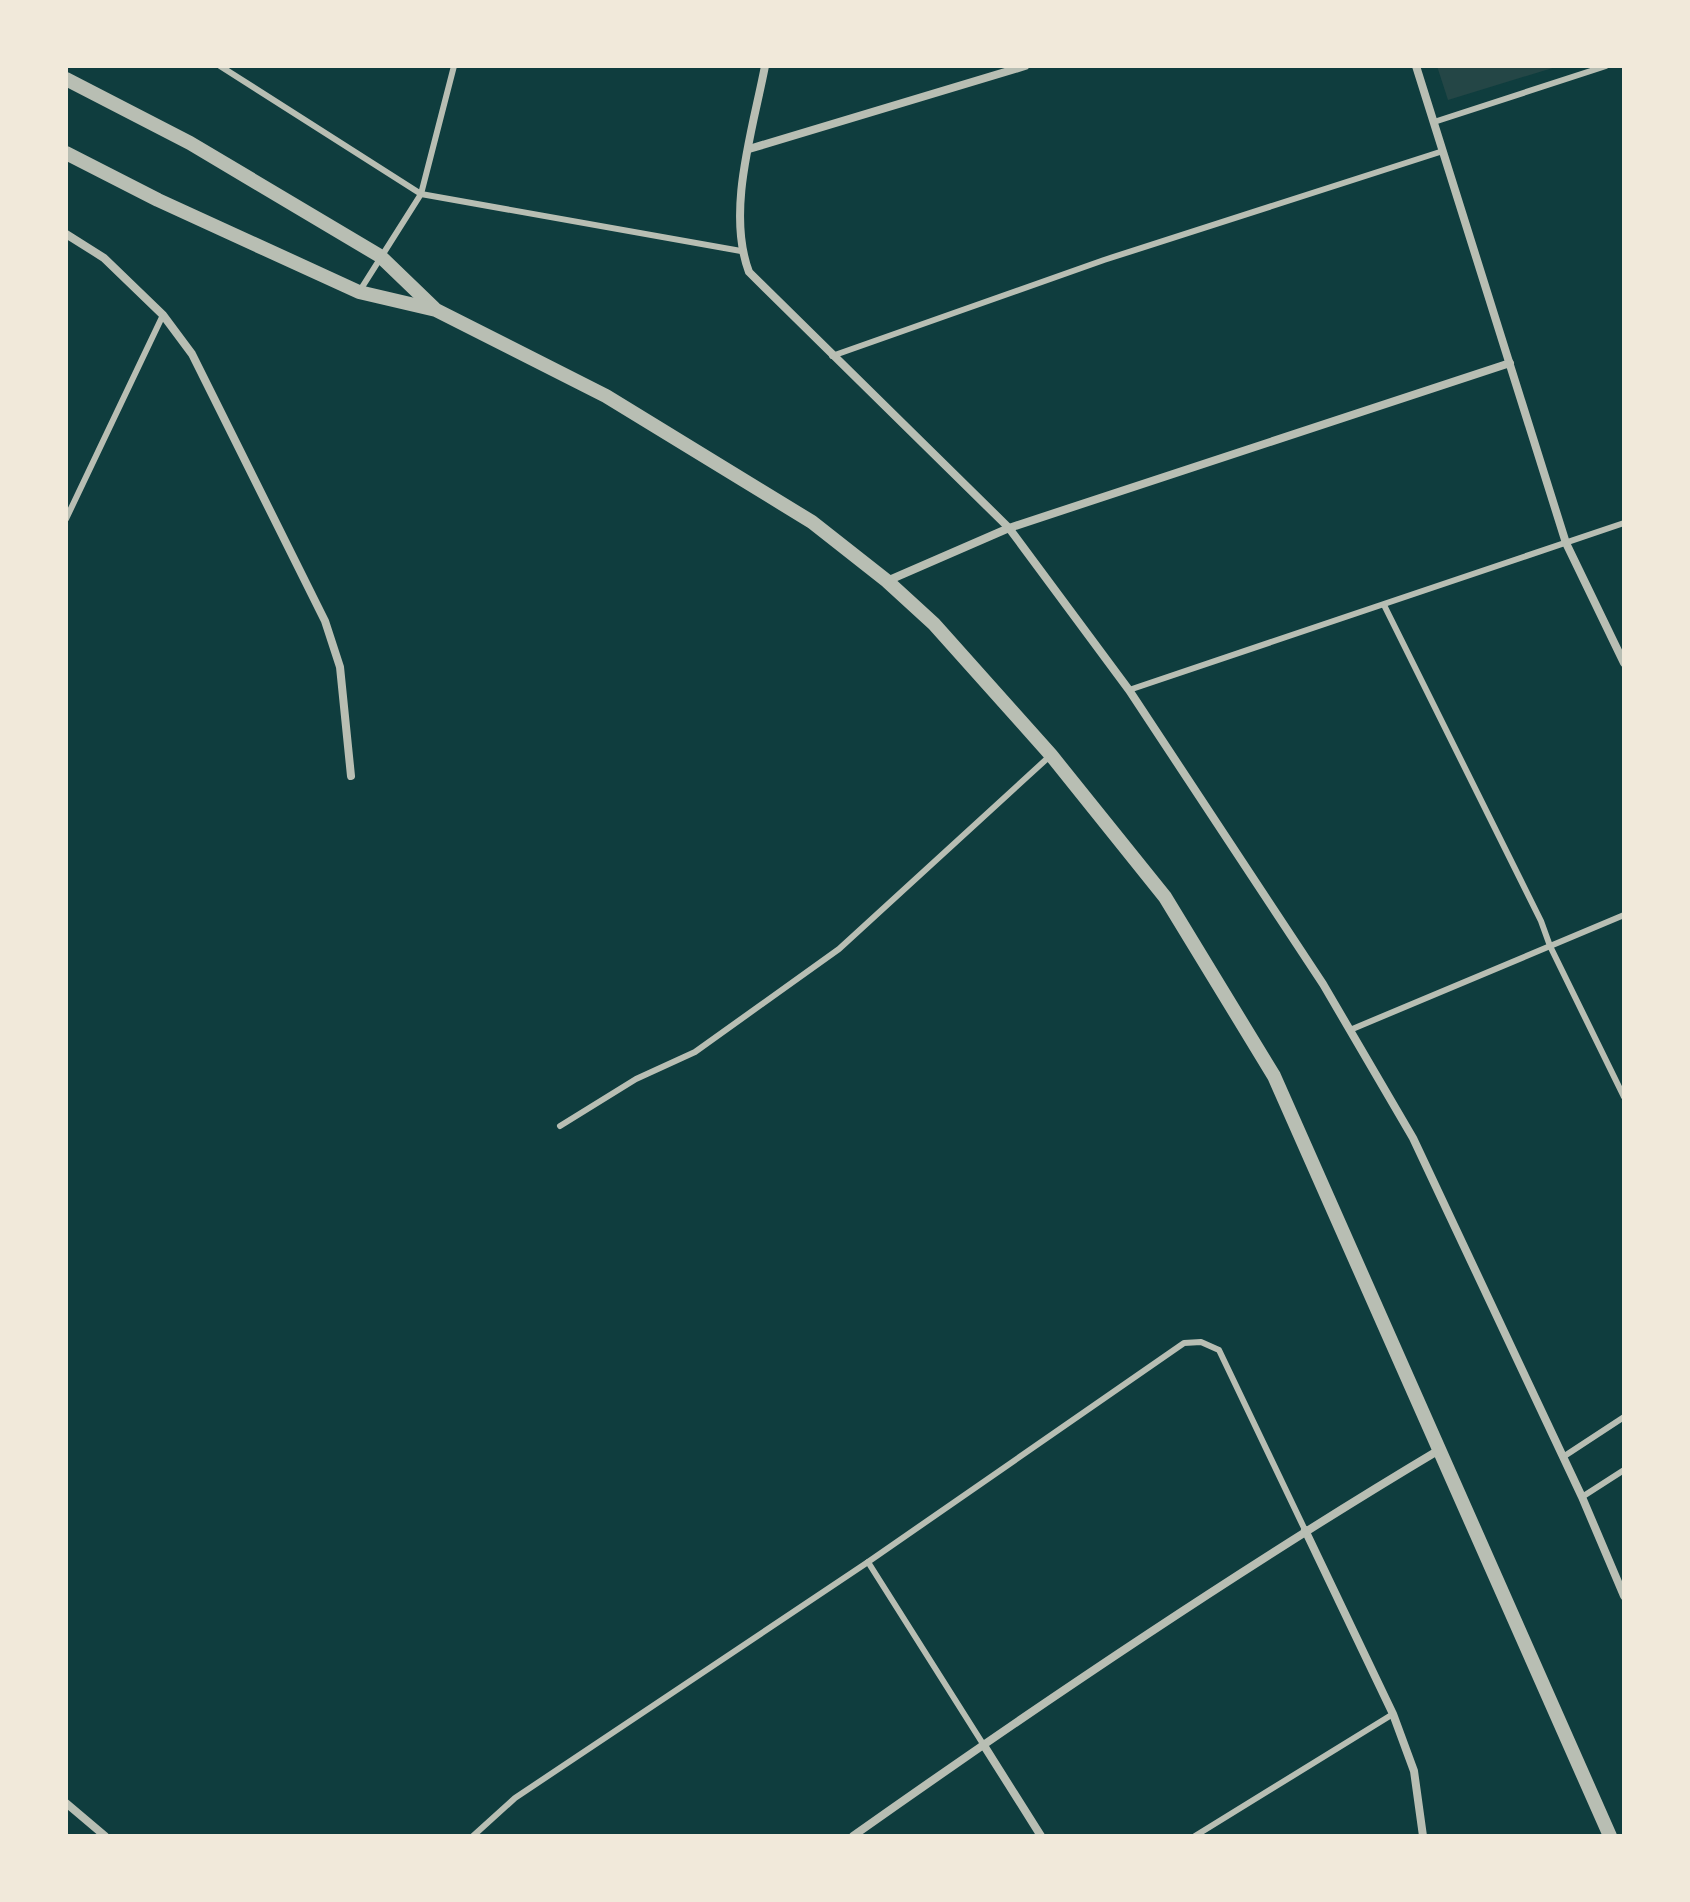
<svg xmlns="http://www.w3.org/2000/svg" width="1690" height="1902" viewBox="0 0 1690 1902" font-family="Poppins,sans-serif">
<rect width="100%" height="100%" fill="#0f3d3e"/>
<!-- green -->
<polygon fill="#244646" points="1437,66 1559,66 1448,100"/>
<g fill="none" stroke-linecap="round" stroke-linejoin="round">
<!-- service -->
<g stroke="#b8beb3" stroke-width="6">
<polyline points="220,66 421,194 741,251"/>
<polyline points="1434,122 1606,66"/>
<polyline points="359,292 421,194 454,66"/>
<polyline points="832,356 1104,260 1443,151"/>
<polyline points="66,519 163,315"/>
<polyline points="1384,605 1541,921 1550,946 1624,1097"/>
<polyline points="1129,690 1624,523"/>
<polyline points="1350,1030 1624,915"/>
<polyline points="560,1126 636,1079 695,1052 839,949 1051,755"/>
<polyline points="1563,1457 1624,1417"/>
<polyline points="1582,1497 1624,1470"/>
<polyline points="868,1562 983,1744"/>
<polyline points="473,1836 515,1798 868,1562 1184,1343 1201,1342 1219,1350 1305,1530"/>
<polyline points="1195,1836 1393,1714"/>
</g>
<!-- minor -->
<g stroke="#b8beb3" stroke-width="8">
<path d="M765,66C753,129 726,211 749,272L1009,528L1129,690L1323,984L1413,1138L1582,1497L1624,1596"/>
<polyline points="1416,66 1566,543 1624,663"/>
<polyline points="749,149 1025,66"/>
<polyline points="66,234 104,258 163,315 192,354 325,621 340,667 351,776"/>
<polyline points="887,581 1009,528 1510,363"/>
<polyline points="1305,1530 1393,1714 1414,1771 1423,1836"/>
<polyline points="983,1744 1041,1836"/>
<polyline points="66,1803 105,1836"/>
<path d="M853,1836C1044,1701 1238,1570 1439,1450"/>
</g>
<!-- tertiary -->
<g stroke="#b8beb3" stroke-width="14">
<polyline points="66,79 190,143 380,256 434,308"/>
<polyline points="66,153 158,200 359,292 436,310 606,396 812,522 887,581 934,624 1051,755 1165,897 1274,1076 1610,1836"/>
</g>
</g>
<!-- border -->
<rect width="1690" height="1902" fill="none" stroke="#f1e9da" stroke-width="136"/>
</svg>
